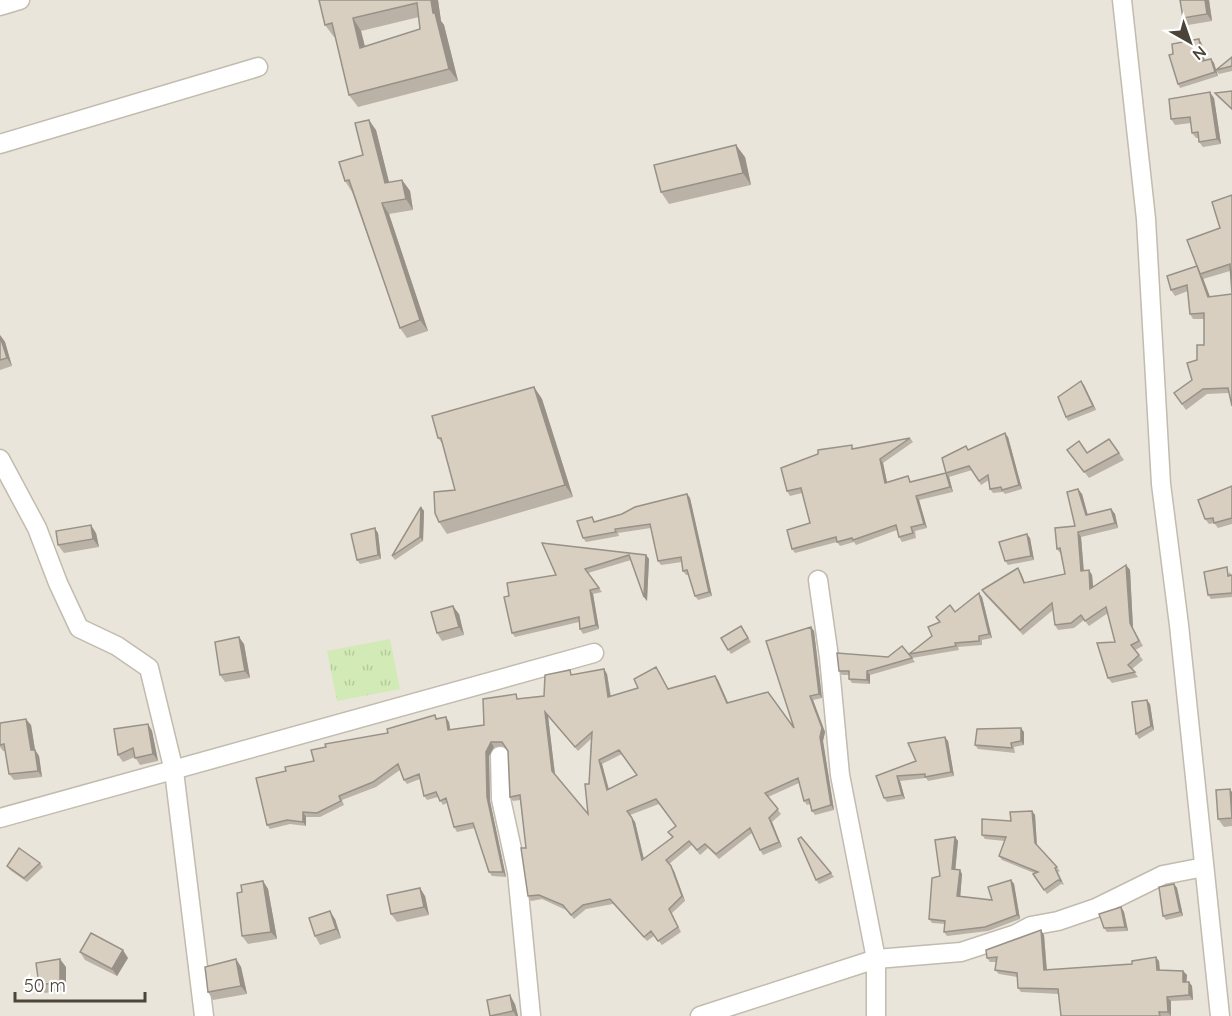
<svg xmlns="http://www.w3.org/2000/svg" width="1232" height="1016" viewBox="0 0 1232 1016" font-family="Quicksand,sans-serif">
<defs>
<pattern id="grass-tufts" width="24" height="20" patternUnits="userSpaceOnUse" patternTransform="scale(1.5)"><rect width="24" height="20" fill="#d2eab5"/><path d="M3 7l-1-3M5 7V3M7 7l1-3M15 17l-1-3M17 17v-4M19 17l1-3" fill="none" stroke="#b6ca9c"/></pattern>
</defs>
<rect width="100%" height="100%" fill="#f6f3ec"/>
<!-- residential -->
<rect fill="#eae5da" x="0" y="0" width="1232" height="1016"/>
<!-- grass -->
<polygon fill="url(#grass-tufts)" points="390,639 400,689 337,701 327,651"/>
<g fill="none" stroke-linecap="round" stroke-linejoin="round">
<!-- minor casing -->
<g stroke="#c2bbae" stroke-width="21">
<g id="minor">
<polyline points="1122,0 1146,219 1161,484 1179,625 1220,1016"/>
<polyline points="0,6 20,0"/>
<polyline points="0,144 258,67"/>
<polyline points="0,459 37,528 58,583 79,628 117,646 149,668 174,771 204,1016"/>
<polyline points="818,580 829,657 840,775 876,959 876,1016"/>
<polyline points="500,756 501,799 517,872 531,1016"/>
<polyline points="0,818 594,653"/>
<polyline points="700,1016 876,959 961,952 1016,934 1031,926 1058,921 1096,908 1163,875 1204,867"/>
</g>
</g>
<!-- minor -->
<use href="#minor" stroke="#fff" stroke-width="18"/>
</g>
<!-- wall -->
<g fill="#bab2a6" fill-rule="evenodd">
<path d="M319,0H438L441,21L444,25L458,81L358,107L349,95L335,37H334L325,25ZM419,17L420,29L365,46L361,31Z"/>
<polygon points="1180,0 1209,0 1212,21 1188,25 1183,18"/>
<polygon points="1202,44 1205,61 1211,59 1214,63 1216,70 1232,57 1232,71 1219,74 1216,71 1218,76 1180,88 1178,84"/>
<polygon points="1232,91 1232,110 1218,97 1215,93"/>
<polygon points="1214,98 1221,144 1203,147 1199,142 1199,138 1196,138 1192,133 1191,123 1175,125 1171,119"/>
<polygon points="376,130 389,183 402,180 410,191 413,210 389,214 428,331 407,338 400,328 352,192 345,181 363,155"/>
<polygon points="745,157 751,185 669,204 661,192"/>
<polygon points="1232,195 1230,271 1203,279 1229,393 1207,394 1186,410 1174,393 1192,380 1197,360 1204,345 1204,319 1193,319 1190,314 1188,291 1175,296 1171,290 1197,266 1220,228"/>
<polygon points="0,335 5,342 12,366 0,370"/>
<polygon points="1084,385 1096,410 1068,421 1066,417"/>
<polygon points="534,387 542,399 573,497 447,534 439,522 455,490 444,446 438,438"/>
<polygon points="1008,437 1022,489 1005,494 1003,492 993,493 990,489 989,480 981,485 972,470 949,477 953,492 919,500 927,528 915,531 916,538 902,542 899,537 897,530 856,545 854,542 840,546 837,542 795,553 792,549 810,523 802,493 790,496 787,491 855,449 910,438 913,442 883,463 887,482 911,482 946,473 969,450"/>
<polygon points="1109,439 1124,460 1089,478 1067,450 1087,453"/>
<polygon points="1232,486 1232,524 1218,528 1214,523 1209,524 1205,519"/>
<polygon points="1078,489 1082,494 1088,515 1111,509 1115,514 1118,528 1081,537 1084,570 1089,570 1092,575 1093,587 1126,565 1130,570 1133,628 1143,646 1135,650 1143,660 1132,669 1138,677 1112,683 1108,678 1115,642 1108,613 1089,626 1084,620 1074,628 1058,630 1055,625 1053,610 1023,635 985,595 982,590 1018,568 1021,573 1025,583 1065,574 1061,554 1057,549 1075,526"/>
<polygon points="687,494 690,498 712,596 698,600 695,596 689,575 686,575 683,571 682,562 661,565 658,561 651,528 618,533 619,536 586,542 583,538 596,522"/>
<polygon points="421,507 424,511 423,541 395,560 392,556"/>
<polygon points="96,533 99,547 64,553 58,545"/>
<polygon points="378,533 381,559 360,564 357,560"/>
<polygon points="1030,538 1034,560 1008,565 1005,561"/>
<polygon points="542,543 646,555 649,559 647,601 644,597 631,560 588,573 602,592 593,594 599,629 583,634 580,629 579,622 515,637 512,633 509,596 556,575"/>
<polygon points="1230,572 1231,575 1232,575 1232,597 1211,599 1208,595"/>
<polygon points="982,597 992,638 982,640 982,645 958,647 959,650 912,658 909,654 932,636 940,622 955,612"/>
<polygon points="459,614 464,635 442,641 437,633"/>
<polygon points="741,626 751,642 731,654 721,638"/>
<path d="M811,627L814,631L822,698L813,700L825,732L823,741L834,810L815,815L812,811L810,804L807,805L804,801L799,783L768,797L781,814L772,822L782,847L763,855L760,850L752,833L719,859L708,848L700,855L692,845L669,864L674,871L685,901L672,913L681,932L662,945L654,936L647,941L613,904L586,909L574,919L566,910L542,899L531,901L528,896L526,848L520,800L513,801L510,797L508,751L505,746L494,747L489,756L490,801L506,877L492,876L489,872L475,828L457,832L454,827L447,803L443,805L438,797L427,800L424,796L420,779L407,784L404,780L400,770L376,787L342,800L344,805L320,817H306V826L290,824L270,829L267,825L286,771L388,733L438,719L449,722L450,730L484,725L519,699L544,696L573,675L604,669L607,674L611,696L638,688L659,671L668,689L715,676L718,680L728,703L794,728ZM548,716L578,751L591,739L588,814L555,774ZM622,754L637,775L609,789L602,764ZM659,804L676,826L672,837L644,859L635,822L630,815Z"/>
<polygon points="244,644 250,678 225,682 220,675"/>
<polygon points="912,658 915,662 870,675 870,684 852,683 849,679 849,675 842,675 839,671"/>
<polygon points="1150,704 1154,730 1139,739 1136,734"/>
<polygon points="0,723 31,725 35,750 39,756 42,777 14,780 9,774 5,751 3,751 0,747"/>
<polygon points="148,724 152,731 158,761 140,765 135,757 123,762 118,755"/>
<polygon points="1024,732 1024,745 1014,747 1015,753 978,749 975,745"/>
<polygon points="948,741 954,776 928,781 926,778 900,781 905,799 887,802 884,798 876,776 916,761"/>
<polygon points="1232,792 1232,826 1224,827 1218,819"/>
<polygon points="1032,811 1035,815 1037,846 1060,871 1058,872 1064,885 1061,884 1047,894 1033,874 1034,873 1002,860 999,856 1005,841 985,839 982,835"/>
<polygon points="955,837 958,841 955,870 962,874 960,897 992,900 1011,880 1014,884 1020,919 988,931 947,936 944,932 945,924 932,923 929,919 940,876"/>
<polygon points="40,863 43,867 27,882 10,870 7,866"/>
<polygon points="831,873 834,877 819,884 816,880"/>
<polygon points="263,881 268,889 277,939 248,944 242,936 242,892"/>
<polygon points="1174,884 1177,888 1183,916 1166,920 1163,916"/>
<polygon points="425,896 429,915 397,922 391,914"/>
<polygon points="1121,907 1124,912 1128,931 1107,932 1104,928"/>
<polygon points="335,919 341,938 320,945 315,936"/>
<polygon points="1044,935 1047,970 1132,964 1159,961 1160,970 1183,971 1187,975 1186,982 1189,982 1192,986 1193,1000 1171,1001 1171,1016 1061,1016 1059,994 1021,992 1018,988 1017,977 999,974 995,970 997,962 990,962 987,958"/>
<polygon points="80,952 128,958 117,976 85,960"/>
<polygon points="236,959 241,967 247,994 213,1000 208,992"/>
<polygon points="66,967 66,990 45,993 39,985"/>
<polygon points="515,1004 518,1016 490,1016"/>
</g>
<!-- shaded-wall -->
<g fill="#979187">
<polygon points="431,0 438,0 441,21 444,25 458,81 449,69 433,13"/>
<polygon points="1205,0 1209,0 1212,21 1207,14"/>
<polygon points="353,18 361,31 368,60 360,48"/>
<polygon points="1199,39 1202,44 1205,65 1202,61"/>
<polygon points="1211,59 1214,63 1218,76 1215,72"/>
<polygon points="1210,92 1214,98 1221,144 1217,139"/>
<polygon points="369,120 376,130 392,194 385,183"/>
<polygon points="736,145 745,157 751,185 743,173"/>
<polygon points="402,180 410,191 413,210 406,199"/>
<polygon points="382,203 389,214 428,331 420,320"/>
<polygon points="1197,266 1200,274 1203,278 1212,302 1208,297"/>
<polygon points="0,335 5,342 12,366 7,358"/>
<polygon points="1081,381 1084,385 1096,410 1093,406"/>
<polygon points="534,387 542,399 573,497 565,485"/>
<polygon points="1005,433 1008,437 1022,489 1019,485"/>
<polygon points="880,459 883,463 888,487 885,483"/>
<polygon points="946,473 949,477 953,492 950,487"/>
<polygon points="1078,489 1082,494 1089,520 1086,515"/>
<polygon points="687,494 690,498 712,596 709,592"/>
<polygon points="916,496 919,500 927,528 924,524"/>
<polygon points="421,507 424,511 423,541 420,537"/>
<polygon points="1111,509 1115,514 1118,528 1115,523"/>
<polygon points="91,525 96,533 99,547 93,539"/>
<polygon points="375,528 378,533 381,559 378,555"/>
<polygon points="1078,532 1081,537 1084,576 1081,571"/>
<polygon points="1027,534 1030,538 1034,560 1031,556"/>
<polygon points="646,555 649,559 647,601 644,597"/>
<polygon points="1126,565 1130,570 1133,628 1143,646 1130,623"/>
<polygon points="1018,568 1021,573 1027,588 1024,583"/>
<polygon points="1089,570 1092,575 1094,594 1090,589"/>
<polygon points="590,590 593,594 599,629 596,625"/>
<polygon points="979,593 982,597 992,638 989,634"/>
<polygon points="453,606 459,614 464,635 459,627"/>
<polygon points="811,627 814,631 822,698 819,694"/>
<polygon points="239,637 244,644 250,678 245,671"/>
<polygon points="604,669 607,674 611,701 608,697"/>
<polygon points="867,671 870,675 870,684 867,680"/>
<polygon points="715,676 718,680 730,707 727,703"/>
<polygon points="810,696 813,700 825,732 823,741 834,810 831,805"/>
<polygon points="1147,700 1150,704 1154,730 1151,726"/>
<polygon points="545,712 548,716 555,775 552,771"/>
<polygon points="446,717 449,722 451,734 448,730"/>
<polygon points="26,719 31,725 36,756 31,750"/>
<polygon points="148,724 152,731 158,761 153,754"/>
<polygon points="1021,728 1024,732 1024,745 1021,741"/>
<polygon points="945,737 948,741 954,776 951,772"/>
<polygon points="491,742 494,747 489,756 490,801 506,877 503,872 487,797 486,752"/>
<polygon points="35,750 39,756 42,777 38,771"/>
<polygon points="599,760 602,764 610,795 607,790"/>
<polygon points="897,776 900,781 905,799 902,795"/>
<polygon points="1230,789 1232,792 1232,816"/>
<polygon points="1032,811 1035,815 1037,847 1035,843"/>
<polygon points="303,812 306,817 306,826 303,822"/>
<polygon points="632,818 635,822 645,864 642,860"/>
<polygon points="769,818 772,822 782,847 779,842"/>
<polygon points="955,837 958,841 955,873 952,869"/>
<polygon points="671,866 674,871 685,901 682,896"/>
<polygon points="960,870 962,874 960,900 957,896"/>
<polygon points="1011,880 1014,884 1020,919 1017,915"/>
<polygon points="263,881 268,889 277,939 271,932"/>
<polygon points="1174,884 1177,888 1183,916 1180,912"/>
<polygon points="420,888 425,896 429,915 424,907"/>
<polygon points="1121,907 1124,912 1128,931 1125,927"/>
<polygon points="330,911 335,919 341,938 336,929"/>
<polygon points="1041,930 1044,935 1047,974 1044,970"/>
<polygon points="123,950 128,958 117,976 112,969"/>
<polygon points="1156,957 1159,961 1160,974 1157,970"/>
<polygon points="60,959 66,967 66,990 60,982"/>
<polygon points="236,959 241,967 247,994 241,986"/>
<polygon points="1183,971 1187,975 1186,987 1183,982"/>
<polygon points="1189,982 1192,986 1193,1000 1189,995"/>
<polygon points="510,995 515,1004 518,1016 516,1016 513,1011"/>
<polygon points="1167,997 1171,1001 1171,1016 1168,1012"/>
</g>
<!-- building -->
<g fill="#d8cfc1" stroke="#979187" stroke-width="1.5" fill-rule="evenodd">
<path d="M319,0H431L433,13H435L449,69L349,95L332,23L325,25ZM417,3L420,29L360,48L353,18Z"/>
<polygon points="1180,0 1205,0 1207,14 1183,18"/>
<polygon points="1199,39 1202,61 1211,59 1215,72 1178,84 1169,55 1173,54 1172,44"/>
<polygon points="1232,57 1232,66 1216,70"/>
<polygon points="1232,91 1232,109 1215,93"/>
<polygon points="1210,92 1217,139 1199,142 1198,132 1192,133 1190,117 1171,119 1169,99"/>
<polygon points="369,120 385,183 402,180 406,199 382,203 420,320 400,328 349,180 345,181 339,162 363,155 355,123"/>
<polygon points="736,145 743,173 661,192 654,165"/>
<polygon points="1232,195 1232,294 1230,264 1200,274 1187,240 1220,228 1212,202"/>
<polygon points="1197,266 1208,297 1232,294 1232,406 1228,388 1203,389 1182,404 1174,393 1192,380 1187,363 1197,360 1197,345 1204,345 1204,313 1190,314 1187,285 1171,290 1167,276"/>
<polygon points="0,336 7,358 0,360"/>
<polygon points="1081,381 1093,406 1066,417 1058,397"/>
<polygon points="534,387 565,485 439,522 435,513 434,492 455,490 441,438 438,438 432,416"/>
<polygon points="1005,433 1019,485 1002,490 1001,487 990,489 988,475 979,481 969,466 946,473 942,458 966,446 968,450"/>
<polygon points="910,438 880,459 885,483 908,476 910,482 946,473 950,487 916,496 924,524 911,527 913,533 899,537 896,525 853,540 852,538 837,542 836,537 792,549 787,530 810,523 801,488 787,491 781,468 818,454 818,450 852,445 852,449"/>
<polygon points="1109,439 1119,453 1084,472 1067,450 1079,441 1087,453"/>
<polygon points="1232,486 1232,518 1214,523 1213,518 1205,519 1198,500"/>
<polygon points="1078,489 1086,515 1111,509 1115,523 1078,532 1081,571 1089,570 1090,589 1126,565 1130,623 1139,641 1131,645 1139,655 1128,665 1135,672 1108,678 1097,643 1115,642 1106,607 1085,621 1081,615 1071,623 1055,625 1052,603 1020,630 982,590 1018,568 1024,583 1065,574 1060,548 1057,549 1055,528 1075,526 1067,492"/>
<polygon points="687,494 709,592 695,596 687,570 683,571 681,557 658,561 650,524 615,529 616,532 583,538 577,521 592,517 594,522 622,514 635,507"/>
<polygon points="421,507 420,537 392,556"/>
<polygon points="91,525 93,539 58,545 56,531"/>
<polygon points="375,528 378,555 357,560 351,534"/>
<polygon points="1027,534 1031,556 1005,561 999,542"/>
<polygon points="542,543 646,555 644,597 629,555 585,569 599,588 590,590 596,625 580,629 579,617 512,633 504,597 509,596 507,583 556,575"/>
<polygon points="1227,567 1228,576 1232,575 1232,593 1208,595 1204,572"/>
<polygon points="979,593 989,634 979,636 979,641 955,643 956,646 909,654 932,636 928,627 940,622 936,617 950,605 955,612"/>
<polygon points="453,606 459,627 437,633 431,612"/>
<polygon points="741,626 748,638 728,650 721,638"/>
<path d="M811,627L819,694L810,696L822,728L820,737L831,805L812,811L809,799L804,801L798,778L765,793L778,809L769,818L779,842L760,850L750,828L716,854L705,844L697,850L689,841L666,860L671,866L682,896L669,909L678,927L658,941L651,931L644,937L610,899L583,905L571,915L563,905L539,895L528,896L521,848H526L520,795L510,797L508,751L502,742H491L486,752L487,797L503,872H489L473,823L454,827L446,798L440,801L436,792L424,796L419,774L404,780L398,764L373,782L339,796L341,801L317,813L303,812V822L287,820L267,825L256,778L286,771L285,767L314,761L311,750L326,747L325,744L388,733L387,729L435,715L436,719L446,717L448,730L484,725L483,699L516,694L517,699L544,696L545,675L570,670L571,675L604,669L608,697L638,688L634,679L656,667L668,689L715,676L727,703L768,692L794,728L766,641ZM545,712L575,747L592,732L589,784H585L588,814L552,771ZM619,750L637,775L607,790L599,760ZM656,799L676,826L668,832L673,837L642,860L632,818L627,811Z"/>
<polygon points="239,637 245,671 220,675 215,642"/>
<polygon points="902,646 912,658 867,671 867,680 849,679 849,671 839,671 837,653 888,657"/>
<polygon points="1147,700 1151,726 1136,734 1132,702"/>
<polygon points="26,719 31,750 35,750 38,771 9,774 4,744 0,745 0,723"/>
<polygon points="148,724 153,754 135,758 133,748 118,755 114,729"/>
<polygon points="1021,728 1021,741 1011,743 1012,748 975,745 977,729"/>
<polygon points="945,737 951,772 925,777 925,774 897,776 902,795 884,798 876,776 916,761 908,743"/>
<polygon points="1230,789 1232,818 1218,819 1216,790"/>
<polygon points="1032,811 1035,843 1057,867 1055,868 1061,881 1058,880 1044,890 1033,874 1038,872 999,856 1006,837 982,835 982,819 1011,821 1010,812"/>
<polygon points="801,837 831,873 816,880 798,839"/>
<polygon points="955,837 952,869 960,870 957,896 992,900 988,887 1011,880 1017,915 985,927 944,932 945,921 929,919 932,878 940,876 935,840"/>
<polygon points="19,848 40,863 24,878 7,866"/>
<polygon points="263,881 271,932 242,936 237,893 242,892 241,885"/>
<polygon points="1174,884 1180,912 1163,916 1159,887"/>
<polygon points="420,888 424,907 391,914 387,895"/>
<polygon points="1121,907 1125,927 1104,928 1099,914"/>
<polygon points="330,911 336,929 315,936 309,918"/>
<polygon points="1041,930 1044,970 1132,964 1132,961 1156,957 1157,970 1183,971 1183,982 1189,982 1189,995 1167,997 1168,1012 1159,1012 1160,1016 1061,1016 1058,989 1018,988 1017,973 995,970 997,957 987,958 986,950"/>
<polygon points="91,933 123,950 112,969 80,952"/>
<polygon points="60,959 60,982 39,985 36,963"/>
<polygon points="236,959 241,986 208,992 205,967"/>
<polygon points="510,995 513,1011 490,1016 487,1000"/>
</g>
<!-- north arrow -->
<g transform="translate(1190 42) rotate(140)" stroke="#ffffff" stroke-width="4.5" paint-order="stroke">
<path d="M0-4.5L10 22L0 15L-10 22Z" fill="#4b4439"/>
<text y="-9" font-size="16" font-weight="bold" text-anchor="middle" fill="#4b4439">N</text>
</g>
<!-- scale -->
<path d="M15 992v9h130v-9" fill="none" stroke="#4b4439" stroke-width="3"/>
<text x="24" y="992" font-size="18" fill="#4b4439" stroke="#ffffff" stroke-width="4.5" paint-order="stroke">50 m</text>
</svg>
